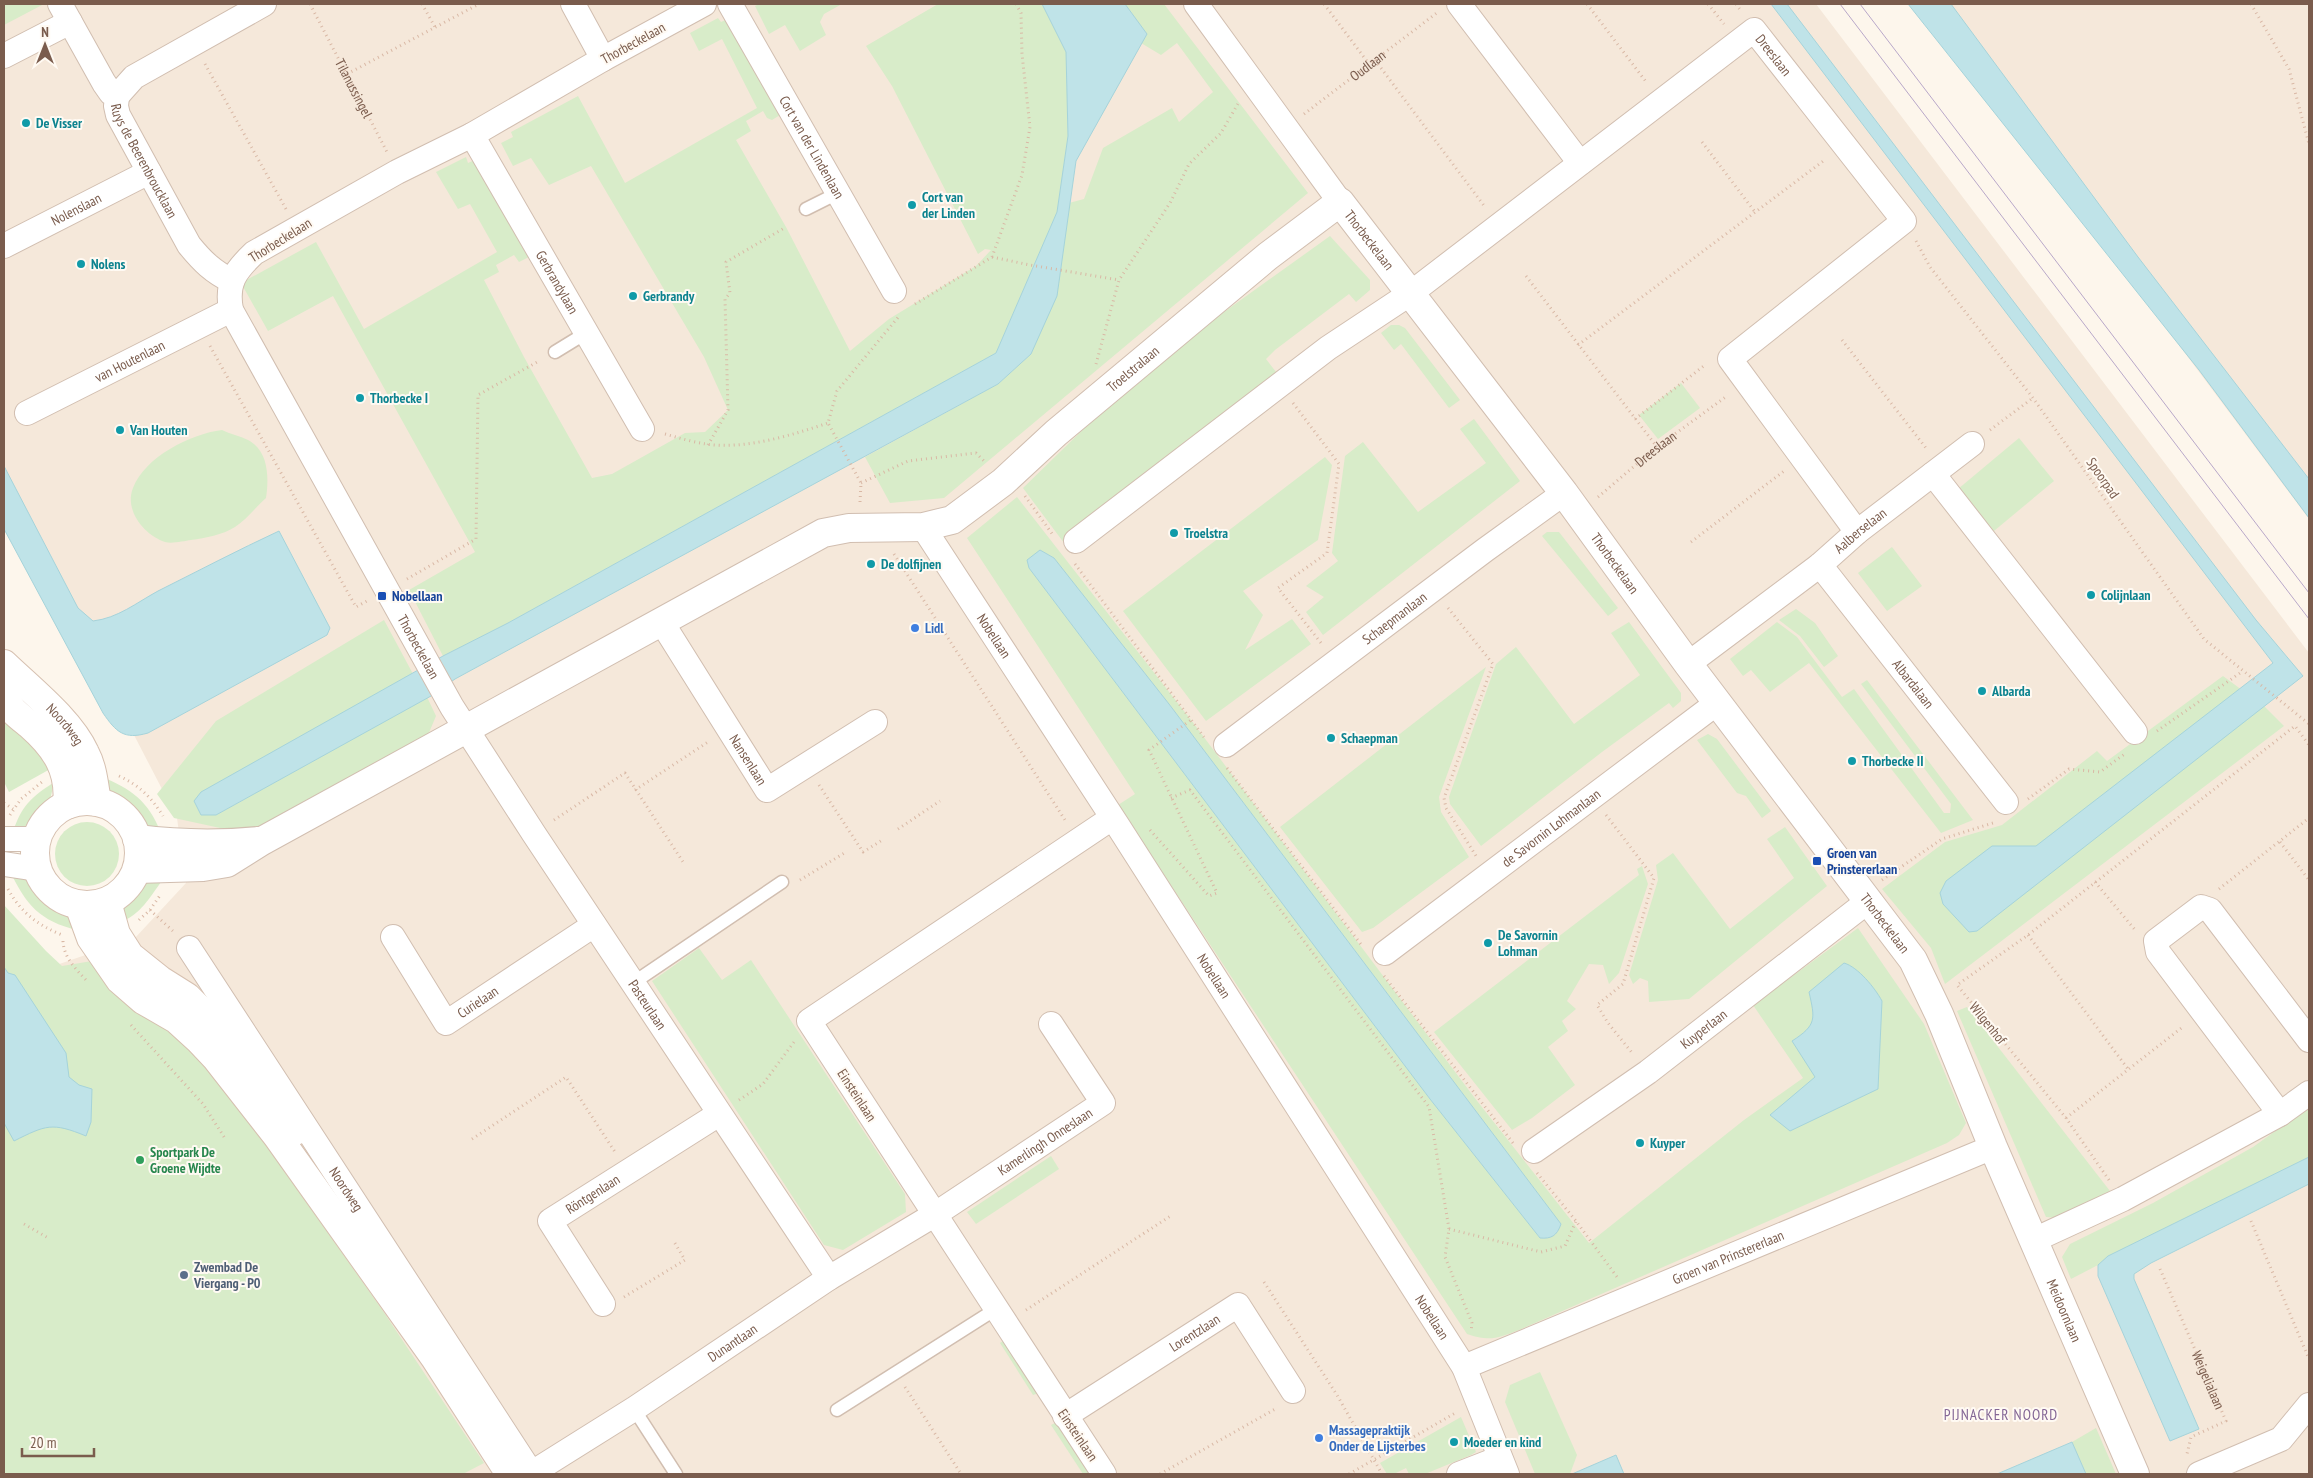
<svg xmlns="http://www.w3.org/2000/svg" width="2313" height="1478" viewBox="0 0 2313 1478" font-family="'PT Sans Narrow',sans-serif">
<rect width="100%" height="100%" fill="#fdf6ec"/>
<!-- residential -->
<g fill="#f5e8da">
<polygon points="4,4 1816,4 2309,653 2309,1474 4,1474 4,983 135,938 186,883 177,818 4,484"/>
<polygon points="1924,4 2309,4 2309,519"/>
</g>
<!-- green -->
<g fill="#d8ecc9" fill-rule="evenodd">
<polygon points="4,4 44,4 4,25"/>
<polygon points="759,4 842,4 824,14 820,22 826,35 800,51 785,25 769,34 755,6"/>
<polygon points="938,4 1042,4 1066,52 1068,136 1057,212 996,353 508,623 443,656 409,590 475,552 333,296 268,331 241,283 316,242 364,329 497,252 470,204 458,209 436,172 466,157 468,163 481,157 535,254 519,262 514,255 496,265 499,272 484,280 524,357 592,478 612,474 685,433 705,432 728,410 704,357 591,166 549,185 531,158 513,166 501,143 513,137 511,132 578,96 625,183 757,108 722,39 699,51 690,33 718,18 721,22 734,16 785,112 772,120 767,118 763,111 746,121 751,131 736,140 786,227 850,351 889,319 976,266 991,250 985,249 978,254 892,86 866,46"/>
<polygon points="1125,4 1164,4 1308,193 944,498 890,503 865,457 998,384 1031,354 1063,246 1069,203 1084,199 1103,148 1172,108 1179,122 1213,92 1177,43 1161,55 1141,43 1147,34"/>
<polygon points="1330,236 1370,280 1370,290 1356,302 1349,294 1275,350 1266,359 1280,377 1064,543 1023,488 1101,412 1199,330"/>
<polygon points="1391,325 1399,325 1405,328 1460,400 1449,408 1401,344 1394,350 1381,333"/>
<polygon points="1681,383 1700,408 1658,439 1639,415"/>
<polygon points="1474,419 1520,481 1323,635 1306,612 1324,597 1306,586 1338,561 1332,553 1345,456 1363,442 1418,512 1486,463 1460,429"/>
<path d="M222,430C230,434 240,436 248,440C269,451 269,478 266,498C256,507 246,520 235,527C222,535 206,538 191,540C184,541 172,544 165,542C144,535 124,510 133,488C145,457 190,434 222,430Z"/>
<polygon points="2019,438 2054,481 1994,531 1958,489"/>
<polygon points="1325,457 1332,465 1318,540 1243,591 1263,615 1245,650 1292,619 1311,644 1206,721 1123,611"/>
<path d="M1017,497L1191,720L1474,1097L1589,1243L1744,1120L1803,1078L1753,1005L1858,928L1924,1024L1966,1123L1959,1135L1947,1143L1519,1330C1498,1338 1490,1342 1467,1334L1118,805L1135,794L967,538ZM1040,550L1054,558L1169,704L1561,1224C1557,1236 1551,1239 1540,1238L1430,1099L1029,568Z"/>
<polygon points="1547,532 1559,532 1618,608 1608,616 1542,536"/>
<polygon points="1892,547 1922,586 1887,611 1858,573"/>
<polygon points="1796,609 1815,623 1838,656 1824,667 1800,636 1779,620"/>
<polygon points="384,620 413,674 194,801 201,815 216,815 427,697 436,716 428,735 254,830 234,831 174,818 157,794 216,721"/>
<polygon points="1629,622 1681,693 1681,701 1673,708 1669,703 1602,752 1481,846 1450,804 1449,797 1496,664 1516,647 1574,724 1640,675 1611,633"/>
<polygon points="1777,622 1797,637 1842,697 1854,689 1944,813 1950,813 1951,804 1861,684 1867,680 1973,820 1941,833 1809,663 1770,692 1751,670 1743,676 1730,659"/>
<polygon points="1486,667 1439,797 1441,812 1469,857 1373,928 1362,932 1280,827"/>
<polygon points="2223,676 2265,707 2284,726 1945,984 1931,948 1882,889 1945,842 2002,825 2097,751 2107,761"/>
<polygon points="4,719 41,749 52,768 9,792 4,782"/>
<polygon points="1708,734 1717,739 1771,811 1762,818 1746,796 1737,793 1697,740"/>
<path d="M100,776C131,789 148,800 161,833L146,829L125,808L113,799L102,787Z"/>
<path d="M53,783C52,808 36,824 13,831C22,806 30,798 53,783Z"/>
<circle cx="87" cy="854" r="32"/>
<polygon points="1785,827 1827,886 1689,999 1649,1002 1648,981 1640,978 1633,984 1629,975 1658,880 1656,865 1673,853 1730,929 1794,878 1767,839"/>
<polygon points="1642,866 1648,884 1619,973 1609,984 1603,965 1589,964 1567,1001 1576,1009 1562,1021 1568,1031 1548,1047 1575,1085 1532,1118 1512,1130 1434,1032 1639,875 1637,869"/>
<path d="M10,871L30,877L44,895L60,907L75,921L77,930C40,921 26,905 10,871Z"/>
<path d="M149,881L161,882C151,896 139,916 122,921C124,900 128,889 149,881Z"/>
<polygon points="4,905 46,951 62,966 92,961 160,1023 209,1064 383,1311 484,1463 463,1474 4,1474"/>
<polygon points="699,948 722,980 751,960 905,1194 906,1212 843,1250 824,1245 652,981"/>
<polygon points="1967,1007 2110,1191 2058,1218 2046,1217 1957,1011"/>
<polygon points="2309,1107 2309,1157 2109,1256 2098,1265 2071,1279 2062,1257 2070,1244 2153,1203 2253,1147"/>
<polygon points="1051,1156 1059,1169 976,1224 967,1212"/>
<polygon points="1006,1339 1039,1393 1033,1395 1000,1343"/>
<polygon points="1540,1372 1577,1455 1570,1474 1535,1474 1505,1402 1510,1385"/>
<polygon points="1461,1417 1476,1452 1471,1455 1425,1474 1409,1474 1406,1468 1394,1474 1387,1474 1380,1463"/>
<polygon points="1057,1422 1091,1474 1083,1474 1051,1425"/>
<polygon points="2096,1428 2116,1474 2086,1474 2072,1442"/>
</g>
<!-- water -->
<g fill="#bfe3e8" stroke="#a5d3da">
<polygon points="1042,4 1125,4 1147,34 1076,161 1057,296 1031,354 998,384 455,679 431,696 216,815 201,815 194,801 201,792 443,656 508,623 996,353 1057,212 1068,136 1066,52"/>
<polygon points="1771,4 1787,4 2256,620 2303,676 1977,931 1969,932 1943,904 1940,893 1946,881 1992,846 2036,846 2273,663"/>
<polygon points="1908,4 1951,4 2138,257 2309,479 2309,518 2199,370"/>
<path d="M4,466L78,608L93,621C118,618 136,603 158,591C198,571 238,550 279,531L330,628L327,635L148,733C124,740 116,732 103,713L4,529Z"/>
<path d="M1040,550L1054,558L1169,704L1561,1224C1557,1236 1551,1239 1540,1238L1430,1099L1029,568L1027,560Z"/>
<path d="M1844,963C1858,967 1875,988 1882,1001L1878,1089L1790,1131L1770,1115L1815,1077L1792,1041C1817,1025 1815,1019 1809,992Z"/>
<path d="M4,967L8,973L15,975L66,1053L69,1077L79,1085L92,1089L91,1122L86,1136C52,1122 46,1125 14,1141L4,1123Z"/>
<polygon points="2309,1157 2309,1184 2151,1263 2134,1274 2134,1279 2199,1429 2170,1441 2098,1276 2098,1265 2108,1256"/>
<polygon points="2072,1442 2086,1474 1997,1474"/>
<polygon points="1616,1455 1624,1474 1572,1474"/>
</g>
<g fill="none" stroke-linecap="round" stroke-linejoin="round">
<!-- service casing -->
<g stroke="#d1beb0" stroke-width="15">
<g id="service">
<polyline points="806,209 838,193"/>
<polyline points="555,352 586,333"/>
<polyline points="633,983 782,882"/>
<polyline points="634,1409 676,1474"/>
<polyline points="837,1410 996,1309"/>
</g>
</g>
<!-- minor casing -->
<g stroke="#d1beb0" stroke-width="26">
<g id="minor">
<path id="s5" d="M60,4L104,83L111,93L117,96L116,106L118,115L189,245C202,261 213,272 232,281"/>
<polyline points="573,4 603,59"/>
<path id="s6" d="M704,4L603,59L472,135L397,172L254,253C235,271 226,283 231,310L452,707L534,834L829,1278"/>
<path id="s7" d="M730,4L894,291"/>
<polyline points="1196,4 1340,202"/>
<polyline points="1459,4 1580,163"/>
<polyline points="4,56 70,22"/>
<polyline points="117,96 134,77 264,4"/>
<path id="s8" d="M472,135L642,429"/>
<path id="s9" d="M4,246L149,172"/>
<path id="s10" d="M27,413L231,310"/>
<polyline points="1933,474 2135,732"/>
<path id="s11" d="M923,527L1118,826L1464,1367L1507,1474"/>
<path id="s12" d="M1076,541L1328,348L1411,293L1754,30L1904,221L1730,359L1857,532"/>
<path id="s13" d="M1820,565L2006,802"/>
<path id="s14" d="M661,621L767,790L875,722"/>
<path id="s15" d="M1688,664L1820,565L1857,532L1972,444"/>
<path id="s16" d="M1226,745L1485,550L1564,493"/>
<polyline points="4,839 36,839"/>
<polyline points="4,864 37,869"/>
<path id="s17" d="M393,937L446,1023L594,925"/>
<path id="s18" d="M189,948L532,1474"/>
<path id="s19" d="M1385,953L1717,703"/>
<polyline points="2280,1114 2158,952 2156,941 2201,907 2210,910 2309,1040"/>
<path id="s20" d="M1534,1151L1648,1072L1867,902"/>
<polyline points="2034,1240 2123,1199 2280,1114 2309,1093"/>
<path id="s21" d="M603,1304L550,1221L719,1114"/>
<path id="s22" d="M1464,1367L1993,1147"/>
<path id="s23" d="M1065,1416L1238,1305L1293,1391"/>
<path id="s24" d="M532,1473L634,1409L829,1278L934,1215L1103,1103L1051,1024"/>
<polyline points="1104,1474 809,1021 1112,818"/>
<polyline points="1459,1474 1500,1458"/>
<polyline points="2199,1474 2281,1439 2309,1405"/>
</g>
</g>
<!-- tertiary casing -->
<g stroke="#d1beb0" stroke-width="30">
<g id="tertiary">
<path d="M137,839C177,844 218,845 258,841"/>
<path id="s25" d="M137,869L203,867L227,863L262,841L823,533L849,528L923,527L952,520L1003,482L1056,433L1268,256L1340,202L1564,493L1688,664L1913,960L1939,1014L1993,1147L2135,1474"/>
</g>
</g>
<!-- secondary casing -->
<g stroke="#d6c0b0" stroke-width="30">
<g id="secondary">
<path id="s26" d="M4,664C30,689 70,720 85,753C93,768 94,785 97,802"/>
<path d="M4,697C10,710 19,716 30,725C55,747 71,770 67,805"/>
<circle cx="87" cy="853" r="52"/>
<polyline points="107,902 116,934 130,956 160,980 187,997 229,1039 295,1131"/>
<polyline points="79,905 91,938 120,980 143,1000 176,1019 199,1040 216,1058 277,1136 435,1358 510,1474"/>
</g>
</g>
<!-- path -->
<g stroke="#d9b8a5" stroke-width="3" stroke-dasharray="1 4" stroke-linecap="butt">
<path id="s1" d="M310,4L387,152"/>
<polyline points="422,4 435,27"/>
<polyline points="1324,4 1369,64"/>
<polyline points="1587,4 1647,83"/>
<polyline points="1708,4 1724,24"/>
<polyline points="1736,4 1741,11"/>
<polyline points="2251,4 2289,69 2309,144"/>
<polyline points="1375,60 1485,207"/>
<polyline points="205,64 286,209"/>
<polyline points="347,74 479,4"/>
<path id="s2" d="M1304,114L1438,12"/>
<polyline points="1702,142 1755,212"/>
<polyline points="1916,241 1930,267 2033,398 2204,639 2309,724"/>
<polyline points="992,257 1030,265 1119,280"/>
<polyline points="1526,276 1657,447"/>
<polyline points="915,304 992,257 1022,175 1030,127 1022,54 1021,13 1016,4"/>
<polyline points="1842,340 1926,448"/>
<polyline points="1578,345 1826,159"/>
<polyline points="210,346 356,607 367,601"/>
<polyline points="1096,364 1119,280 1170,203 1189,164 1221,133 1239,102"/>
<polyline points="1293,403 1339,464 1327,553 1278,588 1321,643"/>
<polyline points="1635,419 1705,365 1706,366"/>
<polyline points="1990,430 2033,398"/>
<path d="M665,434C679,438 693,442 706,444C745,450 792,435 828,423"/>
<polyline points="708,445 728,410 725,299 730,293 726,262 786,227"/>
<polyline points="861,483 908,461 976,453 986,463"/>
<polyline points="1025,496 1053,535"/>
<path id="s3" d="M1598,497L1657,447L1727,396"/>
<polyline points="860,502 861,483 828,423 837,391 900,315"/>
<polyline points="1691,542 1784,471"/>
<polyline points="894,554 1065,820"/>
<polyline points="1075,564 1204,737"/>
<polyline points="407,579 476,539 478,395 539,361"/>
<polyline points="1448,608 1493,664 1444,798 1446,808 1476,856"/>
<polyline points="2157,731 2243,671"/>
<polyline points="1227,768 1363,947"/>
<path d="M119,776C139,785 152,798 163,816"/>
<polyline points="819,785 863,852 884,839"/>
<polyline points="635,790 708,742"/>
<polyline points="1171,798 1190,790 1429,1107 1449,1229 1445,1257 1472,1323 1471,1332"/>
<polyline points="2028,799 2069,769 2100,772 2126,753"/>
<polyline points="4,803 13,809"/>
<polyline points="10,815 21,799 42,782"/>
<polyline points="1606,815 1654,878 1623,984 1597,1005 1608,1023 1633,1054"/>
<polyline points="554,820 625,773 685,865"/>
<polyline points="898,829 940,801"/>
<polyline points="1150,830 1209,896 1217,893 1149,750 1191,720"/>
<polyline points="2280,842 2309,880"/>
<polyline points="800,880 846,852"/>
<polyline points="1882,880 1942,839 1993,823"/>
<polyline points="2095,882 2136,931"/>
<path d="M8,889C21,913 38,925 62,935"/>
<polyline points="2219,889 2309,818"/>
<polyline points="150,910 174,932"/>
<polyline points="139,920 150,910 161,894"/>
<polyline points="2028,935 2128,1069"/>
<path d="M63,941C64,958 75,968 86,980"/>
<polyline points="1384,976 1513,1143"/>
<polyline points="131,1025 203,1104 226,1140"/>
<polyline points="739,1100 763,1084 794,1042"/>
<polyline points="2066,1118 2184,1026"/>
<polyline points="472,1139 566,1077 615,1152"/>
<polyline points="1537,1173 1576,1221 1617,1277"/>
<polyline points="2109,1180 2066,1118 1957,985 2028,935 2295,726 2309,745"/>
<polyline points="2251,1221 2309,1359"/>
<polyline points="24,1224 50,1239"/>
<polyline points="1449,1229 1541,1252 1565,1246 1576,1221"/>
<path id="s4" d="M2160,1269L2226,1421L2191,1437L2187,1454"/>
<polyline points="1264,1282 1337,1395 1382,1474"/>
<polyline points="624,1297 685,1260 673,1240"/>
<polyline points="1026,1310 1172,1215"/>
<polyline points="905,1387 961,1474"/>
<polyline points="1160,1474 1277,1408"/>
<polyline points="1349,1474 1457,1412"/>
</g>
<!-- service -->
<use href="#service" stroke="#fff" stroke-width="12"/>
<!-- minor -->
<use href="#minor" stroke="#fff" stroke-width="24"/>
<!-- tertiary -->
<use href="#tertiary" stroke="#fff" stroke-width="28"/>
<!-- secondary -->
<use href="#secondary" stroke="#fff" stroke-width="28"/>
<!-- tram -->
<g stroke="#b9a8c9" stroke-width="1">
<polyline points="1840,4 2309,619"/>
<polyline points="1860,4 2309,593"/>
</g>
</g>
<!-- markers -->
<g fill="#0f9aa8" stroke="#fffaf3" stroke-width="2">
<circle cx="26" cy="123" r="5"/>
<circle cx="912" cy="205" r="5"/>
<circle cx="81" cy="264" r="5"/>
<circle cx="633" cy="296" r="5"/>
<circle cx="360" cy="398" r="5"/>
<circle cx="120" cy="430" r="5"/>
<circle cx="1174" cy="533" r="5"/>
<circle cx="871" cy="564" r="5"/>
<circle cx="2091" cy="595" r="5"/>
<circle cx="1982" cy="691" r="5"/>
<circle cx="1331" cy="738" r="5"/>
<circle cx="1852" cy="761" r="5"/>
<circle cx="1488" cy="943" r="5"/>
<circle cx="1640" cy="1143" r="5"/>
<circle cx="1454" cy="1442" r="5"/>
</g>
<g fill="#1a4fb4" stroke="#fffaf3" stroke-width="2">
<rect x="377" y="591" width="10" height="10" rx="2.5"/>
<rect x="1812" y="856" width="10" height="10" rx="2.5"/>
</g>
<g fill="#3f7fe0" stroke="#fffaf3" stroke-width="2">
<circle cx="915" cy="628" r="5"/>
<circle cx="1319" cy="1438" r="5"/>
</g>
<circle fill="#2e9e5b" stroke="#fffaf3" stroke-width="2" cx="140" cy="1160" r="5"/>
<circle fill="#5c6f8a" stroke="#fffaf3" stroke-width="2" cx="184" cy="1275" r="5"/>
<g text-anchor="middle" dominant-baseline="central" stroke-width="4" stroke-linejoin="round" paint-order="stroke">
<!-- street labels -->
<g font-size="14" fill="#7a5c4d" stroke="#fffaf3">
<text transform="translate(633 43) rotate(-29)">Thorbeckelaan</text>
<text stroke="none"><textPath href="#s12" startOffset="881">Dreeslaan</textPath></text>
<text stroke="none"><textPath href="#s2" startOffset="80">Oudlaan</textPath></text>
<text stroke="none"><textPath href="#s1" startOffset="95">Tilanussingel</textPath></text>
<text stroke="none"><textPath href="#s7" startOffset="165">Cort van der Lindenlaan</textPath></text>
<text stroke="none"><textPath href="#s5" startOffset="181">Ruys de Beerenbroucklaan</textPath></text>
<text stroke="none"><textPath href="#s9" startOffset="81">Nolenslaan</textPath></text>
<text transform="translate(280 240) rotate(-32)">Thorbeckelaan</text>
<text stroke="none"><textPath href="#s25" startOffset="1452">Thorbeckelaan</textPath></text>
<text stroke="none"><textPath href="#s8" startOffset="170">Gerbrandylaan</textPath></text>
<text stroke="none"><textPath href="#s10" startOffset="115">van Houtenlaan</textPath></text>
<text stroke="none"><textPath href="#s25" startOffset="1138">Troelstralaan</textPath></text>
<text stroke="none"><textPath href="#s3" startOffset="75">Dreeslaan</textPath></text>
<text transform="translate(2103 478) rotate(55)">Spoorpad</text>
<text stroke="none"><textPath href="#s15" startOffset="218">Aalberselaan</textPath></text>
<text stroke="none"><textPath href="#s25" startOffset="1858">Thorbeckelaan</textPath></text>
<text stroke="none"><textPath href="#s16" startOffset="211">Schaepmanlaan</textPath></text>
<text stroke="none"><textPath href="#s11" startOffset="130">Nobellaan</textPath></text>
<text stroke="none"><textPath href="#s6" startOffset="965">Thorbeckelaan</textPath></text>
<text stroke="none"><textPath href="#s13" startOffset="151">Albardalaan</textPath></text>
<text stroke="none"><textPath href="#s26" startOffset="86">Noordweg</textPath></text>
<text stroke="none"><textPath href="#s14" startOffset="164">Nansenlaan</textPath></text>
<text stroke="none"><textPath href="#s19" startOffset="208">de Savornin Lohmanlaan</textPath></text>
<text stroke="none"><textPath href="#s25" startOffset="2308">Thorbeckelaan</textPath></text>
<text stroke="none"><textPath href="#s11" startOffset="535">Nobellaan</textPath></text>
<text stroke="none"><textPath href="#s17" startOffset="139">Curielaan</textPath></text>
<text stroke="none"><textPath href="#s6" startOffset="1390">Pasteurlaan</textPath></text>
<text transform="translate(1988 1023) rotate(51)">Wilgenhof</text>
<text stroke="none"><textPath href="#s20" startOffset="209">Kuyperlaan</textPath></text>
<text transform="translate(857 1095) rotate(57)">Einsteinlaan</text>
<text stroke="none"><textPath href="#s24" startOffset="611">Kamerlingh Onneslaan</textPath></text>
<text stroke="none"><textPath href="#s18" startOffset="288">Noordweg</textPath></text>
<text stroke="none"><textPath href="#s21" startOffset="149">Röntgenlaan</textPath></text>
<text stroke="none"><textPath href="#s22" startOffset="286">Groen van Prinstererlaan</textPath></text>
<text stroke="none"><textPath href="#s25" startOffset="2736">Meidoornlaan</textPath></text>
<text stroke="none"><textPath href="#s11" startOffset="940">Nobellaan</textPath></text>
<text stroke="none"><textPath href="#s23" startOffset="154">Lorentzlaan</textPath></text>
<text stroke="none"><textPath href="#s24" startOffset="239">Dunantlaan</textPath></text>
<text stroke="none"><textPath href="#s4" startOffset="121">Weigelialaan</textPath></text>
<text transform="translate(1078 1435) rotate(56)">Einsteinlaan</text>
</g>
<!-- culture labels -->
<g font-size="14" font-weight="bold" fill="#0d838f" stroke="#fffaf3" text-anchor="start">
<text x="36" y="123">De Visser</text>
<text x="922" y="197">Cort van<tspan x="922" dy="16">der Linden</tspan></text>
<text x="91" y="264">Nolens</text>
<text x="643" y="296">Gerbrandy</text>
<text x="370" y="398">Thorbecke I</text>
<text x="130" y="430">Van Houten</text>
<text x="1184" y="533">Troelstra</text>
<text x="881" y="564">De dolfijnen</text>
<text x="2101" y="595">Colijnlaan</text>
<text x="1992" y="691">Albarda</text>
<text x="1341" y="738">Schaepman</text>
<text x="1862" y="761">Thorbecke II</text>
<text x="1498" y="935">De Savornin<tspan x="1498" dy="16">Lohman</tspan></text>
<text x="1650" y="1143">Kuyper</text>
<text x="1464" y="1442">Moeder en kind</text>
</g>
<!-- transit labels -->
<g font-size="14" font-weight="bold" fill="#164399" stroke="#fffaf3" text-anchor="start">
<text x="392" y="596">Nobellaan</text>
<text x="1827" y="853">Groen van<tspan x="1827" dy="16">Prinstererlaan</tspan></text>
</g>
<!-- shop labels -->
<g font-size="14" font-weight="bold" fill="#366cbe" stroke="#fffaf3" text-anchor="start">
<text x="925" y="628">Lidl</text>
<text x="1329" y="1430">Massagepraktijk<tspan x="1329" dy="16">Onder de Lijsterbes</tspan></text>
</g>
<!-- leisure labels -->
<g font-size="14" font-weight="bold" fill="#27864d" stroke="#fffaf3" text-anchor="start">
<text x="150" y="1152">Sportpark De<tspan x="150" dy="16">Groene Wijdte</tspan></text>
</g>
<!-- service labels -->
<g font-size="14" font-weight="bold" fill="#4e5e75" stroke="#fffaf3" text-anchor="start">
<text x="194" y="1267">Zwembad De<tspan x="194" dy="16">Viergang - P0</tspan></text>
</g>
<!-- neighbourhood labels -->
<g font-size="15" letter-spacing="1" fill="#846695" stroke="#fffaf3">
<text x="2001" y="1414">PIJNACKER NOORD</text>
</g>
</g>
<!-- border -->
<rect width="2313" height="1478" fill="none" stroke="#7a5c4d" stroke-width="10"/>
<!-- north arrow -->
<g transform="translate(45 45)" stroke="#fffaf3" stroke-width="4" paint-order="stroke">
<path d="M0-4L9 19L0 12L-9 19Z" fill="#7a5c4d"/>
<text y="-8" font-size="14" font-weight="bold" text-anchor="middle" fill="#7a5c4d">N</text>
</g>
<!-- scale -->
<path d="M22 1448v8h72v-8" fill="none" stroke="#7a5c4d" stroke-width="2.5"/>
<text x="30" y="1448" font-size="15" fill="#7a5c4d" stroke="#fffaf3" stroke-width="4" paint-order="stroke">20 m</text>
</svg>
